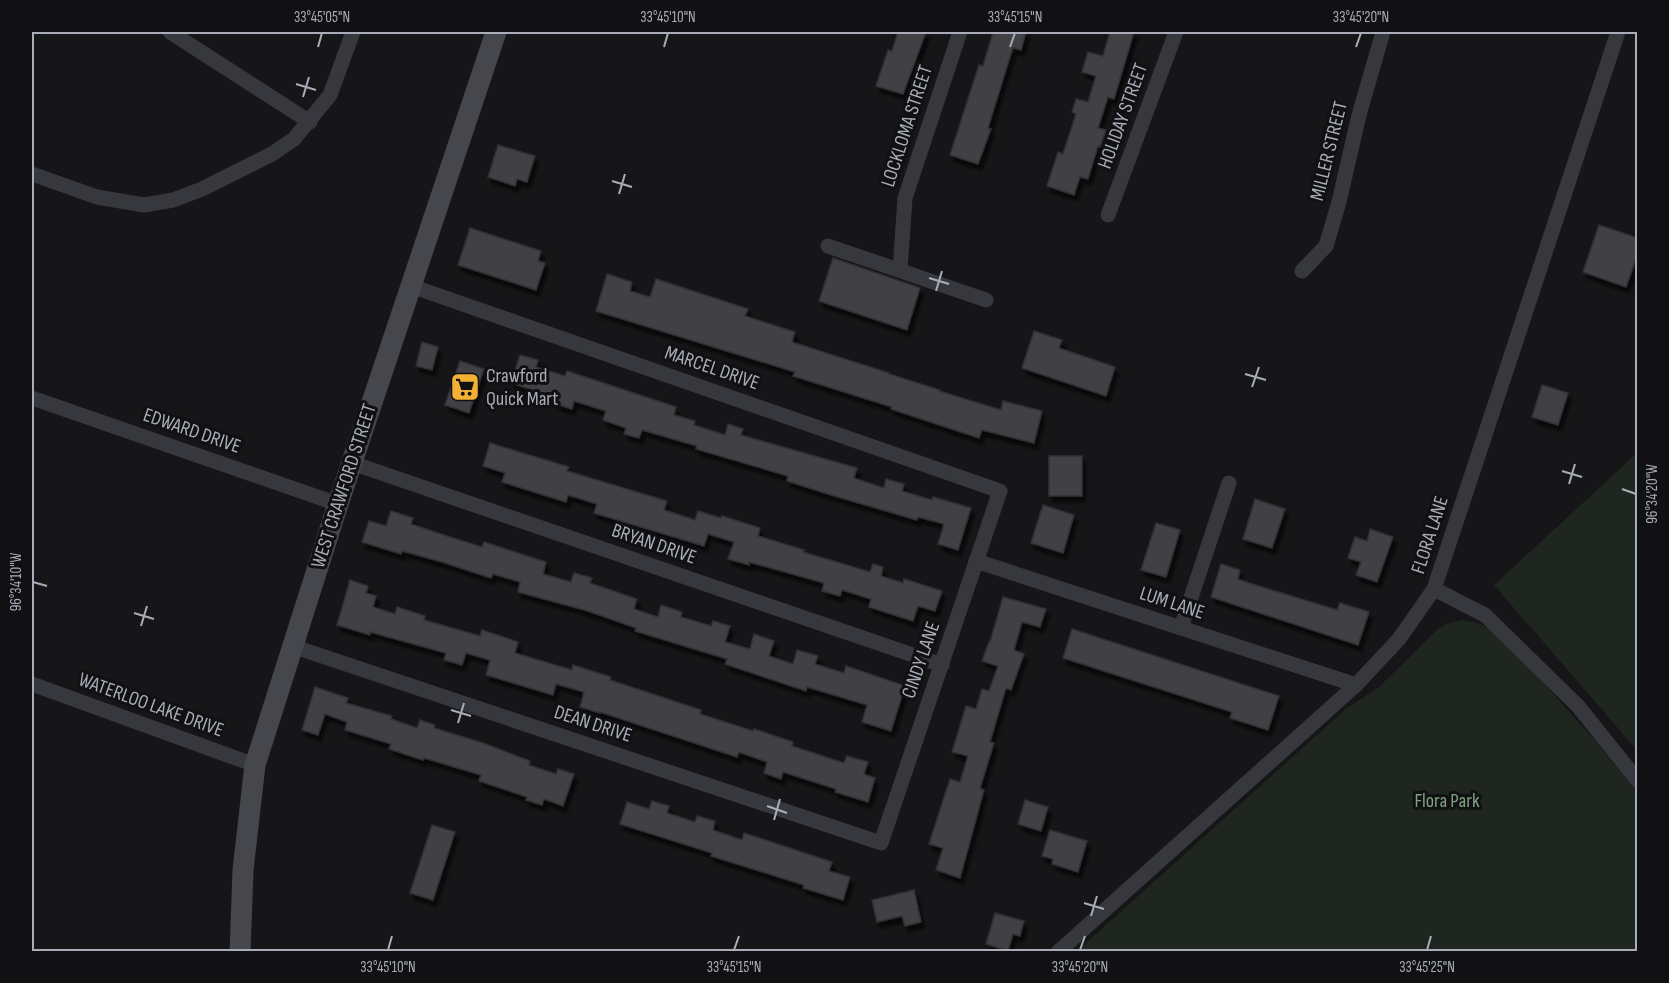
<svg xmlns="http://www.w3.org/2000/svg" width="1669" height="983" viewBox="0 0 1669 983" font-family="'Sofia Sans Condensed',sans-serif">
<defs>
<filter id="shadow"><feDropShadow dx="3.5" dy="6" stdDeviation="1.5" flood-color="#0009"/></filter>
</defs>
<rect width="100%" height="100%" fill="#161618"/>
<!-- green -->
<g fill="#1e261f">
<polygon points="1637,453 1637,750 1494,585"/>
<polygon points="1463,620 1481,624 1491,630 1525,662 1598,744 1637,792 1637,951 1076,952 1346,709 1380,686 1438,629 1446,624"/>
</g>
<!-- building -->
<g fill="#404145" stroke="#303034" stroke-width="1.5" filter="url(#shadow)">
<polygon points="898,32 926,32 903,94 876,86 888,50 892,51"/>
<polygon points="993,32 1026,32 1021,50 1013,48 1009,60 988,128 991,129 978,164 950,155 979,65 983,66"/>
<polygon points="1110,32 1134,32 1114,99 1108,97 1098,128 1106,130 1100,147 1098,146 1088,179 1080,177 1074,195 1047,186 1058,152 1063,154 1076,114 1072,112 1076,99 1088,102 1096,76 1082,72 1088,52 1103,56"/>
<polygon points="498,145 535,156 527,182 517,179 515,186 488,177"/>
<polygon points="1599,225 1638,238 1638,253 1626,287 1583,272"/>
<polygon points="470,228 541,251 538,261 545,263 536,290 458,265"/>
<polygon points="833,258 920,288 907,330 819,301"/>
<polygon points="607,274 632,282 630,291 650,297 656,279 748,309 745,316 795,332 792,342 889,373 889,374 940,390 939,391 1001,410 1003,401 1042,411 1034,443 982,430 979,438 891,409 892,407 793,376 795,372 596,311"/>
<polygon points="1034,331 1062,340 1059,348 1115,367 1106,396 1022,368"/>
<polygon points="422,342 438,347 432,370 416,366"/>
<polygon points="520,355 538,360 536,367 565,376 567,371 676,407 674,415 695,421 694,425 725,435 728,424 743,429 741,435 857,468 854,478 884,488 886,479 904,484 902,491 932,500 933,497 971,508 958,550 938,544 944,524 918,517 917,520 831,495 787,481 788,476 696,449 697,446 642,430 639,438 624,434 626,428 603,420 606,411 574,401 572,409 556,404 558,398 511,383"/>
<polygon points="460,361 484,369 469,413 445,405"/>
<polygon points="1542,385 1568,393 1558,425 1532,417"/>
<polygon points="490,443 569,467 567,471 667,501 664,510 695,520 698,511 721,518 722,516 760,528 758,536 804,550 803,552 870,572 873,564 883,567 881,576 903,583 904,579 942,591 935,611 918,606 913,621 869,607 871,599 842,590 840,596 822,591 824,583 749,562 749,565 728,559 734,542 708,534 704,546 594,513 597,504 568,495 566,502 502,482 505,473 483,466"/>
<rect x="1049" y="456" width="33" height="40"/>
<polygon points="1255,499 1285,509 1272,548 1243,539"/>
<polygon points="1043,505 1074,515 1063,553 1031,543"/>
<polygon points="391,511 413,518 411,524 450,537 482,547 484,542 546,562 543,574 571,582 574,573 592,578 590,583 637,599 634,609 658,617 661,605 682,612 681,617 711,626 713,621 730,626 725,642 750,649 754,634 774,641 769,656 793,664 797,650 818,656 815,664 844,673 846,666 905,686 891,731 862,722 867,705 807,687 806,691 725,664 727,659 635,631 636,628 588,611 518,592 520,582 493,574 491,578 442,562 402,551 401,554 362,542 369,521 386,526"/>
<polygon points="1156,523 1180,530 1166,577 1141,570"/>
<polygon points="1370,529 1393,537 1377,582 1356,575 1361,562 1348,558 1355,537 1367,541"/>
<polygon points="1221,564 1240,570 1238,579 1249,583 1337,610 1340,603 1369,612 1358,645 1211,597"/>
<polygon points="350,580 368,586 366,593 376,596 373,607 395,614 397,607 425,616 424,620 480,636 482,630 518,642 515,653 572,670 573,665 611,677 610,680 701,710 700,714 753,731 754,729 793,742 792,746 844,763 847,756 868,762 864,774 875,778 868,802 835,792 836,789 783,772 781,779 764,773 767,762 739,752 737,757 600,712 600,713 580,707 584,692 556,684 553,695 486,675 490,660 466,653 462,665 444,660 446,653 370,632 370,635 337,625"/>
<polygon points="1003,597 1046,609 1040,627 1022,622 1014,650 1024,654 1011,690 1006,688 990,742 994,743 980,788 984,790 960,878 936,870 943,848 929,844 950,779 960,782 968,756 952,752 966,706 976,709 982,689 989,691 998,666 982,661 989,642 990,642"/>
<polygon points="1072,629 1279,696 1268,730 1230,718 1232,712 1063,658"/>
<polygon points="315,687 348,698 346,703 392,716 391,719 417,728 420,720 435,725 434,728 483,743 530,761 529,765 556,774 558,769 574,774 563,806 544,799 542,805 526,800 527,797 479,781 481,775 424,758 423,760 389,749 391,744 345,730 347,722 325,714 318,735 302,730"/>
<polygon points="1025,800 1048,807 1041,831 1018,824"/>
<polygon points="652,801 669,806 667,813 695,822 697,816 715,821 713,830 742,840 744,833 832,862 829,871 850,877 843,900 803,888 804,885 711,856 712,853 620,824 627,802 649,809"/>
<polygon points="432,825 455,832 433,900 410,893"/>
<polygon points="1050,830 1087,841 1078,872 1052,864 1053,859 1042,856"/>
<polygon points="914,890 921,922 905,926 902,916 877,922 872,900"/>
<polygon points="995,913 1024,921 1020,936 1013,934 1008,951 986,944"/>
</g>
<g fill="none" stroke-linecap="round" stroke-linejoin="round">
<!-- street -->
<g stroke="#37383d" stroke-width="15">
<polyline points="170,32 310,122"/>
<polyline points="32,174 97,197 144,205 173,200 202,189 272,154 294,139 330,95 353,32"/>
<polyline points="1108,215 1176,32"/>
<polyline points="828,246 986,300"/>
<polyline points="900,270 905,198 960,32"/>
<polyline points="1302,271 1326,246 1339,202 1359,115 1383,32"/>
<polyline points="32,398 338,504"/>
<polyline points="352,463 942,665"/>
<polyline points="976,561 1356,685"/>
<polyline points="1434,589 1485,615 1578,706 1638,781"/>
<polyline points="1181,628 1229,483"/>
<polyline points="292,646 881,843 1000,491 411,286"/>
<polyline points="32,684 255,765"/>
<polyline points="1058,952 1356,685 1399,639 1434,589 1618,32"/>
</g>
<!-- secondary -->
<polyline stroke="#45474d" stroke-width="21" points="240,952 243,870 255,765 338,504 496,32"/>
</g>
<!-- ticks -->
<path fill="none" stroke="#a8adb8" stroke-width="2" d="M318,47L322,33M664,47L668,33M1010,47L1015,33M1356,47L1361,33M296,84L316,90M303,97L309,77M612,181L632,187M619,194L625,174M929,278L949,284M936,291L942,271M1245,374L1266,380M1252,387L1259,367M1562,471L1582,477M1569,484L1575,464M1622,489L1636,494M33,582L47,586M134,613L154,619M141,626L147,606M451,710L471,716M458,723L464,703M767,806L787,813M774,820L780,799M1084,903L1104,909M1091,916L1097,896M388,950L392,936M734,950L739,936M1080,950L1085,936M1427,950L1431,936"/>
<!-- icons -->
<defs>
<g id="supermarket-square" transform="scale(1.5)"><rect x="-9" y="-9" width="18" height="18" rx="4" fill="#f2b134" stroke="#111113"/><path d="M-6-5.5h2.5l.6 2H6L4.5 2H-2.5L-4.4-4H-6ZM-1.5 3.2a1.3 1.3 0 1 0 .1 0ZM3 3.2a1.3 1.3 0 1 0 .1 0Z" fill="#111"/></g>
</defs>
<g fill-rule="evenodd">
<use href="#supermarket-square" x="465" y="387"/>
</g>
<g text-anchor="middle" dominant-baseline="central" stroke-width="6" stroke-linejoin="round" paint-order="stroke">
<!-- street labels -->
<g font-size="20" fill="#a8adb8" stroke="#111113">
<text transform="translate(1123 116) rotate(-70)">HOLIDAY STREET</text>
<text transform="translate(907 126) rotate(-72)">LOCKLOMA STREET</text>
<text transform="translate(1329 151) rotate(-76)">MILLER STREET</text>
<text transform="translate(712 368) rotate(19)">MARCEL DRIVE</text>
<text transform="translate(192 431) rotate(19)">EDWARD DRIVE</text>
<text transform="translate(344 486) rotate(-72)">WEST CRAWFORD STREET</text>
<text transform="translate(1430 535) rotate(-72)">FLORA LANE</text>
<text transform="translate(654 544) rotate(19)">BRYAN DRIVE</text>
<text transform="translate(1172 603) rotate(18)">LUM LANE</text>
<text transform="translate(921 660) rotate(-71)">CINDY LANE</text>
<text transform="translate(151 705) rotate(20)">WATERLOO LAKE DRIVE</text>
<text transform="translate(593 724) rotate(18)">DEAN DRIVE</text>
</g>
<!-- poi labels -->
<g font-size="20" fill="#a8adb8" stroke="#111113" text-anchor="start">
<text x="486" y="376">Crawford<tspan x="486" dy="23">Quick Mart</tspan></text>
</g>
<!-- park labels -->
<g font-size="20" fill="#7fa381" stroke="#111113">
<text x="1447" y="801">Flora Park</text>
</g>
</g>
<!-- border -->
<rect width="1669" height="983" fill="none" stroke="#111113" stroke-width="66"/>
<rect x="33" y="33" width="1603" height="917" fill="none" stroke="#a8adb8" stroke-width="2"/>
<g font-size="15" text-anchor="middle" fill="#a8adb8">
<text x="322" y="22">33°45'05"N</text>
<text x="668" y="22">33°45'10"N</text>
<text x="1015" y="22">33°45'15"N</text>
<text x="1361" y="22">33°45'20"N</text>
<text transform="translate(1652 494) rotate(-90)" y="5">96°34'20"W</text>
<text transform="translate(16 582) rotate(-90)" y="5">96°34'10"W</text>
<text x="388" y="972">33°45'10"N</text>
<text x="734" y="972">33°45'15"N</text>
<text x="1080" y="972">33°45'20"N</text>
<text x="1427" y="972">33°45'25"N</text>
</g>
</svg>
